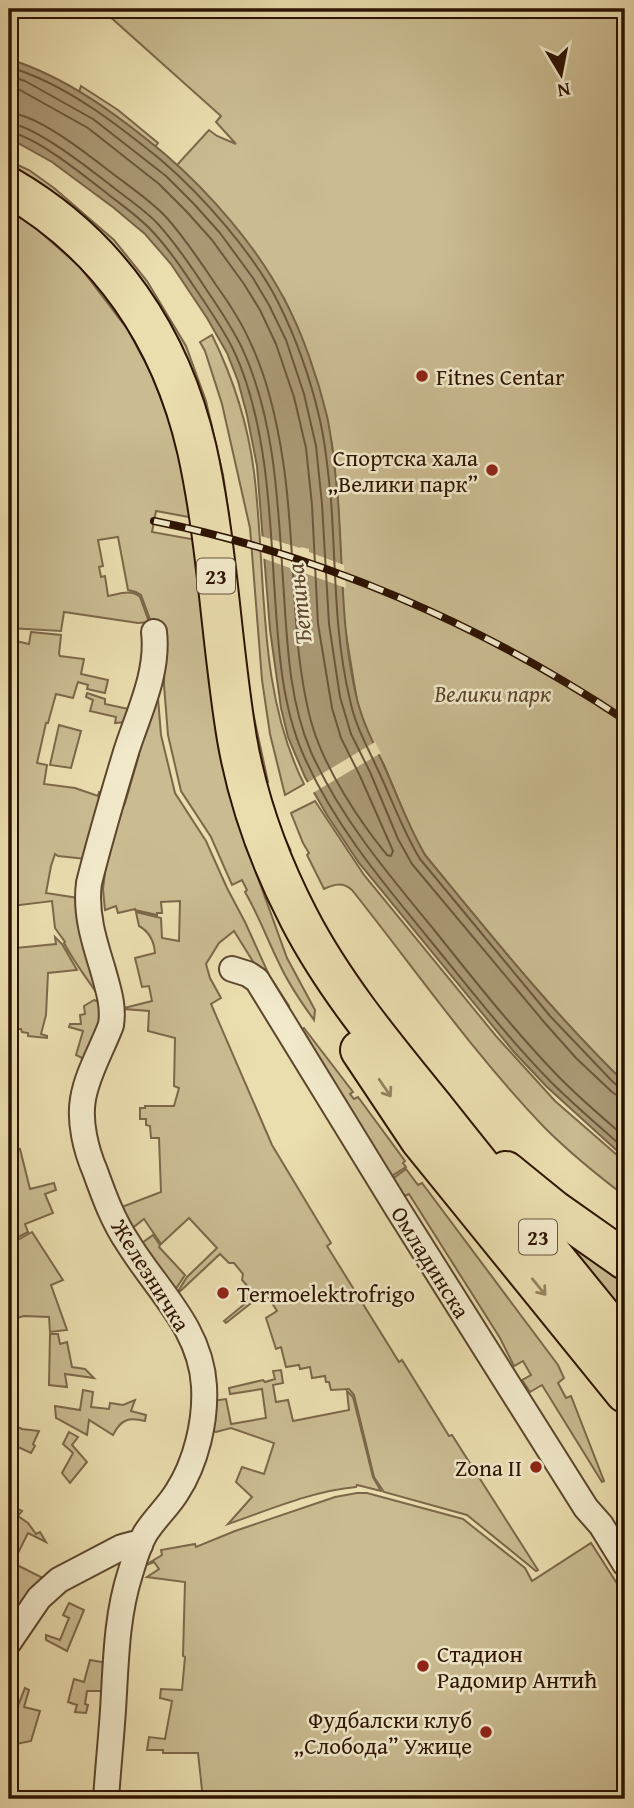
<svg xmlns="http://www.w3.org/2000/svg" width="634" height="1808" viewBox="0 0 634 1808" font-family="'Gentium Book Plus',serif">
<rect width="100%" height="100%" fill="#eaddae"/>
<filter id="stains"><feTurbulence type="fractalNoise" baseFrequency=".00286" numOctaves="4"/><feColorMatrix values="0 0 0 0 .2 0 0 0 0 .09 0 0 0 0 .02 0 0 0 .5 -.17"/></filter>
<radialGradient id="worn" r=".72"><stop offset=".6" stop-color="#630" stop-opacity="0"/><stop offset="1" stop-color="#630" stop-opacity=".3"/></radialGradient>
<!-- green -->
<g fill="#cabb91" stroke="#7c674a" stroke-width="2">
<path d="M89,9H625V1083C557,1017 498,944 438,871L425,855L412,832L384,765L365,728L357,701L344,622L338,503L332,444L319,389L300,334L284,298L206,194L177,165L209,130L217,136L236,144L216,122L221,116L108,15Z"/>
<polygon points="81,86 118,110 158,143 155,147 102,106 79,92"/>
<polygon points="9,161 29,170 54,188 114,240 147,281 186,346 206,401 223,475 230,523 237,597 252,708 268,782 265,784 271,812 291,851 265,800 203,409 9,171"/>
<path d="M9,210L37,229L80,267L128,330L152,375L178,445L194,518L156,511L152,532L197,540L249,853L287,958L315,1010L314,1020C301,1002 288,983 279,963C267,939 259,916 245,892L247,890L242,880L232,885L211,837L181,791L168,735L164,685L165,649L151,622L141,595L136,592L128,590L118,537L98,540L103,566L99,567L101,577L105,576L108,596C119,594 131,589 140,597L149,622L138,623L64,612L61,631L9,628Z"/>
<path d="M212,335C233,378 248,424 254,472C267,575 256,688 304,784L285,795L270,734L262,680L250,528L222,404L205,351L200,342Z"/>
<path d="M31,632L61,635L59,654L60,656L84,659L81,674L108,680L105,693L87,689L88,685L78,682L73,698L56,694L48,723H46L37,763L47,765L44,784L75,788L98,796L99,792L105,794L86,859L58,856L55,854L51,866L46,893L78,898L102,1001C89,981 75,964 64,943L65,942L55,928L52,901L11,906L16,948L56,944L55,937L62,944L77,970L48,973L46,1015L41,1034L47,1036V1038L28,1036V1033L22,1032L21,1029H9V636L16,641L29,644Z"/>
<path d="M157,686L161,735L175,793L206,841L227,888L245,922L269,975L289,1006L283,1010L234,931L219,943L206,964L210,978L221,998L211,1004L272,1145L331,1243L327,1246L399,1362L402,1360L449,1436L452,1435L538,1570L536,1571L467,1515L384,1492L374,1477L354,1395L349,1389L331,1390L329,1382H326L325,1376L312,1378L310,1367L300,1369L299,1365L286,1367L281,1347L276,1349L266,1318L277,1311L265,1292L226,1323L224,1321L247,1302L250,1289L242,1280L243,1274L234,1263H229L220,1254L175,1296L187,1277L217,1248L189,1218L161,1244L144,1219L130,1230L119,1208L161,1192L159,1138H151L150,1126L146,1125V1119H140V1108H145V1106H174L179,1088L174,1086L175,1038L148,1031L149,1011L124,1009V1008L152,1001L149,986L142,987L135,958L155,953C154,941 150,932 139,926L136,912L161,918L162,938L179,941L180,901L161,902L162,913H157V915L135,910V909L118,913L116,906L105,910L103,889L108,847L114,823L125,803L139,755L135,750Z"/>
<polygon points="87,693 105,699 105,704 133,710 125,722 115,723 116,717 90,711 93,700 86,697"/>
<polygon points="59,725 81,731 71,768 50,765"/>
<path d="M315,801L364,875L496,1036L555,1101L625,1162V1196C597,1175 569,1152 544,1127C473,1053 415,969 352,890C343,882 334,884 324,889L307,855L309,853L303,843L291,813Z"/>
<polygon points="94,1000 99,1002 107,1017 90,1062 76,1055 83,1031 69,1027 70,1024 81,1024 80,1015 85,1014 84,1006"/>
<polygon points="304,1028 353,1092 350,1094 354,1099 358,1097 405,1161 403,1163 406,1167 390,1177 299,1031"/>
<polygon points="9,1148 20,1149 30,1189 54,1183 56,1190 45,1194 53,1213 25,1224 28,1232 9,1242"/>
<polygon points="406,1169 418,1185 422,1183 558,1365 564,1378 558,1383 566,1398 571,1396 604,1481 602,1482 542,1385 530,1392 522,1380 531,1375 523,1361 514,1366 500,1338 409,1194 402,1197 391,1180"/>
<polygon points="538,1209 625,1271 625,1324"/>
<polygon points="32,1232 63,1280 51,1285 67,1330 50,1332 49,1317 24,1316 17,1318 13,1301 9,1302 9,1245"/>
<polygon points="153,1235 160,1245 159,1247 185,1275 173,1293 138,1246"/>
<polygon points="50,1334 58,1334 60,1344 67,1342 72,1367 85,1369 94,1378 65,1374 67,1387 49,1385"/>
<path d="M281,1370L283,1383L273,1385L276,1402L288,1400L293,1421L349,1410L347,1391L353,1397L373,1477L381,1491L357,1485L356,1487C312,1491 269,1510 228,1524L252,1497L236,1482L242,1467L264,1474L274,1443L231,1428L216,1432L209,1430L212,1401L226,1399L231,1424L266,1418L262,1389L230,1394L229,1388L263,1380L265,1382L275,1379L273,1371Z"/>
<path d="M83,1390L93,1392L91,1407L109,1409L110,1403L123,1405L135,1400L131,1411L146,1415L145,1421C129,1417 121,1419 113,1435L89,1420L87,1435L56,1418L55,1406L80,1410Z"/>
<polygon points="9,1423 22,1429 39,1431 33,1444 35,1446 31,1453 9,1443"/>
<polygon points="69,1432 78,1437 72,1445 87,1462 70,1483 62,1473 73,1453 63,1444"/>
<polygon points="357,1493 367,1493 463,1519 525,1568 532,1581 591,1543 625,1596 625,1799 203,1799 198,1753 163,1753 163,1750 147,1750 149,1737 165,1739 172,1701 160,1698 161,1689 182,1690 185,1657 183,1656 185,1582 147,1577 159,1569 154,1562 144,1566 145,1562 147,1564 162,1555 161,1550 195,1544 196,1547 235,1531 335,1497"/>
<polygon points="9,1504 22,1511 18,1516 28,1523 36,1534 40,1532 46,1542 28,1533 13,1563 47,1580 13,1618 9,1616"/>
<polygon points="69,1603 84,1610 67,1651 46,1640 46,1635 60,1640 69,1618 63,1615"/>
<polygon points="90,1660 108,1663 106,1691 87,1691 85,1704 88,1705 86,1713 75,1712 77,1705 68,1702 74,1679 84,1682"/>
<polygon points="25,1688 29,1690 24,1707 40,1711 31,1741 16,1744 13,1760 9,1758 12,1743 17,1729 10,1726"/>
</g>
<!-- water -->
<path fill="#aa9874" stroke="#786346" stroke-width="2" d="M9,59C67,77 119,116 166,155C210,193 256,246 283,297C302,331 318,379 327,416C333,444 335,472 338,500C343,565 341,631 356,695C362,722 374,744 385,768C398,798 409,827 425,855C489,933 552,1012 625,1083V1158L547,1087L514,1052L359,863L327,815L305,777L296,756L288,737L281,708L270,630L257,466L247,415L238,381L227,353L207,318L171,264L145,234L114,208L52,162L9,138Z"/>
<!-- pier -->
<g fill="#eaddae">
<polygon points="261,536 300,548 301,547 309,549 309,552 344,565 346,588 262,558"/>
<polygon points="375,742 381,753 311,794 305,784"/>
</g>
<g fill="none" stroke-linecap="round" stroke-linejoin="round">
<!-- shore -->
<g stroke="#6c563b" stroke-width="2">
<path d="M9,67C64,83 117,124 161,160C203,196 253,253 278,302C296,338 310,378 319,416C326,444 328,472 331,500C336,567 334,634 350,700C355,725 367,746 377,768C392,799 402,830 420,859L550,1016L612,1081L619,1087L625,1088"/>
<polyline points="9,76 25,81 93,119 166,176 194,204 220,233 253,278 269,305 286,340 304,394 316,446 322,504 329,624 340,697 351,734 370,772 398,839 412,864 544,1022 576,1058 612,1092 618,1096 625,1097"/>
<path d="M9,87L20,90L88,128L159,184L187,212L212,240L244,284L260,310L276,344L294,397L306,448L312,505L318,624L332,708L341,738L360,776L393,851L391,856L387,855C359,821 326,770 313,728C306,705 302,680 299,655C292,591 293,525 283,461C277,421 268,380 251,344C242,323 229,303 216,285C200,261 185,238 166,217C149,199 127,185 108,170C86,153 37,114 9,113"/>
<path d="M9,123C35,126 87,167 109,184C125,197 144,209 158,224C176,244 191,266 206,289C219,308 232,327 242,348C275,419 278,503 283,580C287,637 288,699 311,752C341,819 389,875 435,931C474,980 513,1029 556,1074C578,1097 602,1117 625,1137"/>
<path d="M9,132C36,136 86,177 109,195C123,206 139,217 152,231C169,249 183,270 197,291C210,310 223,329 233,349C265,415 270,509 274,582C278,639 280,701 303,754C332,821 379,878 425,934C466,984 506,1036 551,1082C574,1105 600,1127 625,1149"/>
</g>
<!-- street casing -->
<g stroke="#5c462d" stroke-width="28">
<g id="street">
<polyline points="232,969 248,974 257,980 397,1208 586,1508 601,1525 625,1564"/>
<polyline points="9,1642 39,1598 59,1580 122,1547 133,1544 140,1545"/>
<path d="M106,1799C108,1769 111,1740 113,1710C116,1664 116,1618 130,1574C134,1561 138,1546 145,1534C154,1519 168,1507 177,1492C196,1463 206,1421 204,1386C201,1328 156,1289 128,1243C113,1221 104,1196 95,1171C86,1150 79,1122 83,1099C87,1074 102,1049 111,1025C114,1005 108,989 103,970C94,941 85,913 89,883C100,839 113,795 126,752C138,714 159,673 154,632"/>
</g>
</g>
<!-- primary casing -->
<g stroke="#2d1302" stroke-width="42">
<g id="primary">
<path d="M9,187C109,245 171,337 197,450C218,545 221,643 237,739C248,802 270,862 299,918C334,986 385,1047 433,1106C496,1186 561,1265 625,1344"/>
<polyline points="360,1050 420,1140 625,1393"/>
<polyline points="506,1171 554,1210 625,1260"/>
</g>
</g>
<!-- street -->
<use href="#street" stroke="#f1e9ca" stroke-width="24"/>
<!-- primary -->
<use href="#primary" stroke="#eaddae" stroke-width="38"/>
<!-- rail casing -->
<g stroke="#2d1302" stroke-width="8">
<path id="rail" d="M154,521C322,555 483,625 625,720"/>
</g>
<!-- rail -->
<use href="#rail" stroke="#f1e9ca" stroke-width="5" stroke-dasharray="16" stroke-linecap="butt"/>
</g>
<!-- one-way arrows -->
<defs><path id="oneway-shaft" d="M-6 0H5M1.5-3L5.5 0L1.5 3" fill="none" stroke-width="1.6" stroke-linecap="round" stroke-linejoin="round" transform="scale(1.75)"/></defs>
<g stroke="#958261">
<use href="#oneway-shaft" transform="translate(385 1088) rotate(56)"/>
<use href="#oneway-shaft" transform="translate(539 1287) rotate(51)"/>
</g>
<!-- markers -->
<g fill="#8f2418" stroke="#f1e9ca" stroke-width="2.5">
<circle cx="422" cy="376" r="7"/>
<circle cx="492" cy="470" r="7"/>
<circle cx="223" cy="1293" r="7"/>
<circle cx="536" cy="1467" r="7"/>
<circle cx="423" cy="1666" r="7"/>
<circle cx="486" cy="1732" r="7"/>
</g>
<g text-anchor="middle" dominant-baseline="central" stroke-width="5" stroke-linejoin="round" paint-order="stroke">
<!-- shield labels -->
<g fill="#f1e9ca" stroke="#68533e" stroke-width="2">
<rect x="197" y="558.5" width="38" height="35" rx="5"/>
<rect x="519" y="1219.5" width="38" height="35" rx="5"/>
</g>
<g font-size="21" font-weight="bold" fill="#2d1302">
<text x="216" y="576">23</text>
<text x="538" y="1237">23</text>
</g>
<!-- poi labels -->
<g font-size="23" fill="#2d1302" stroke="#f1e9ca" text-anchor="start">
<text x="436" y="376">Fitnes Centar</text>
<text x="478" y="457" text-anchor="end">Спортска хала<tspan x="478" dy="26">„Велики парк”</tspan></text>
<text x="237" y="1293">Termoelektrofrigo</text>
<text x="522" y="1467" text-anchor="end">Zona II</text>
<text x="437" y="1653">Стадион<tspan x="437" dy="26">Радомир Антић</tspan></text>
<text x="472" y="1719" text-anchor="end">Фудбалски клуб<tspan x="472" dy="26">„Слобода” Ужице</tspan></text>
</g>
<!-- park labels -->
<g font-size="23" font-style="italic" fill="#5c452d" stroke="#f1e9ca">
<text x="493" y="693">Велики парк</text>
</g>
<!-- street labels -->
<g font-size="23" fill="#2d1302" stroke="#f1e9ca">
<text transform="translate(431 1262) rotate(58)">Омладинска</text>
<text transform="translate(151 1275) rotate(58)">Железничка</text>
</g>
<!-- water labels -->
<g font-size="24" font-style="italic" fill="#5f4830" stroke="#f1e9ca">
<text transform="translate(299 604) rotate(-96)">Ђетиња</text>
</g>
</g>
<!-- margin -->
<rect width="634" height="1808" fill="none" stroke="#eaddae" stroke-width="35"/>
<rect x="10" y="10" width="613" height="1787" fill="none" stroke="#2d1302" stroke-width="3.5"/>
<rect x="18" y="18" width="599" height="1773" fill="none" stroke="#2d1302" stroke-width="2"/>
<!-- north arrow -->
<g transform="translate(561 74) rotate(170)" stroke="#f1e9ca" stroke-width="5" paint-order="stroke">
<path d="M0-5L12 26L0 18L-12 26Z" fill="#2d1302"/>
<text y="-10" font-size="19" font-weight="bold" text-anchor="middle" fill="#2d1302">N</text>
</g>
<rect width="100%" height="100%" filter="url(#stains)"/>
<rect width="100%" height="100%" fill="url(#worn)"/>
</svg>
